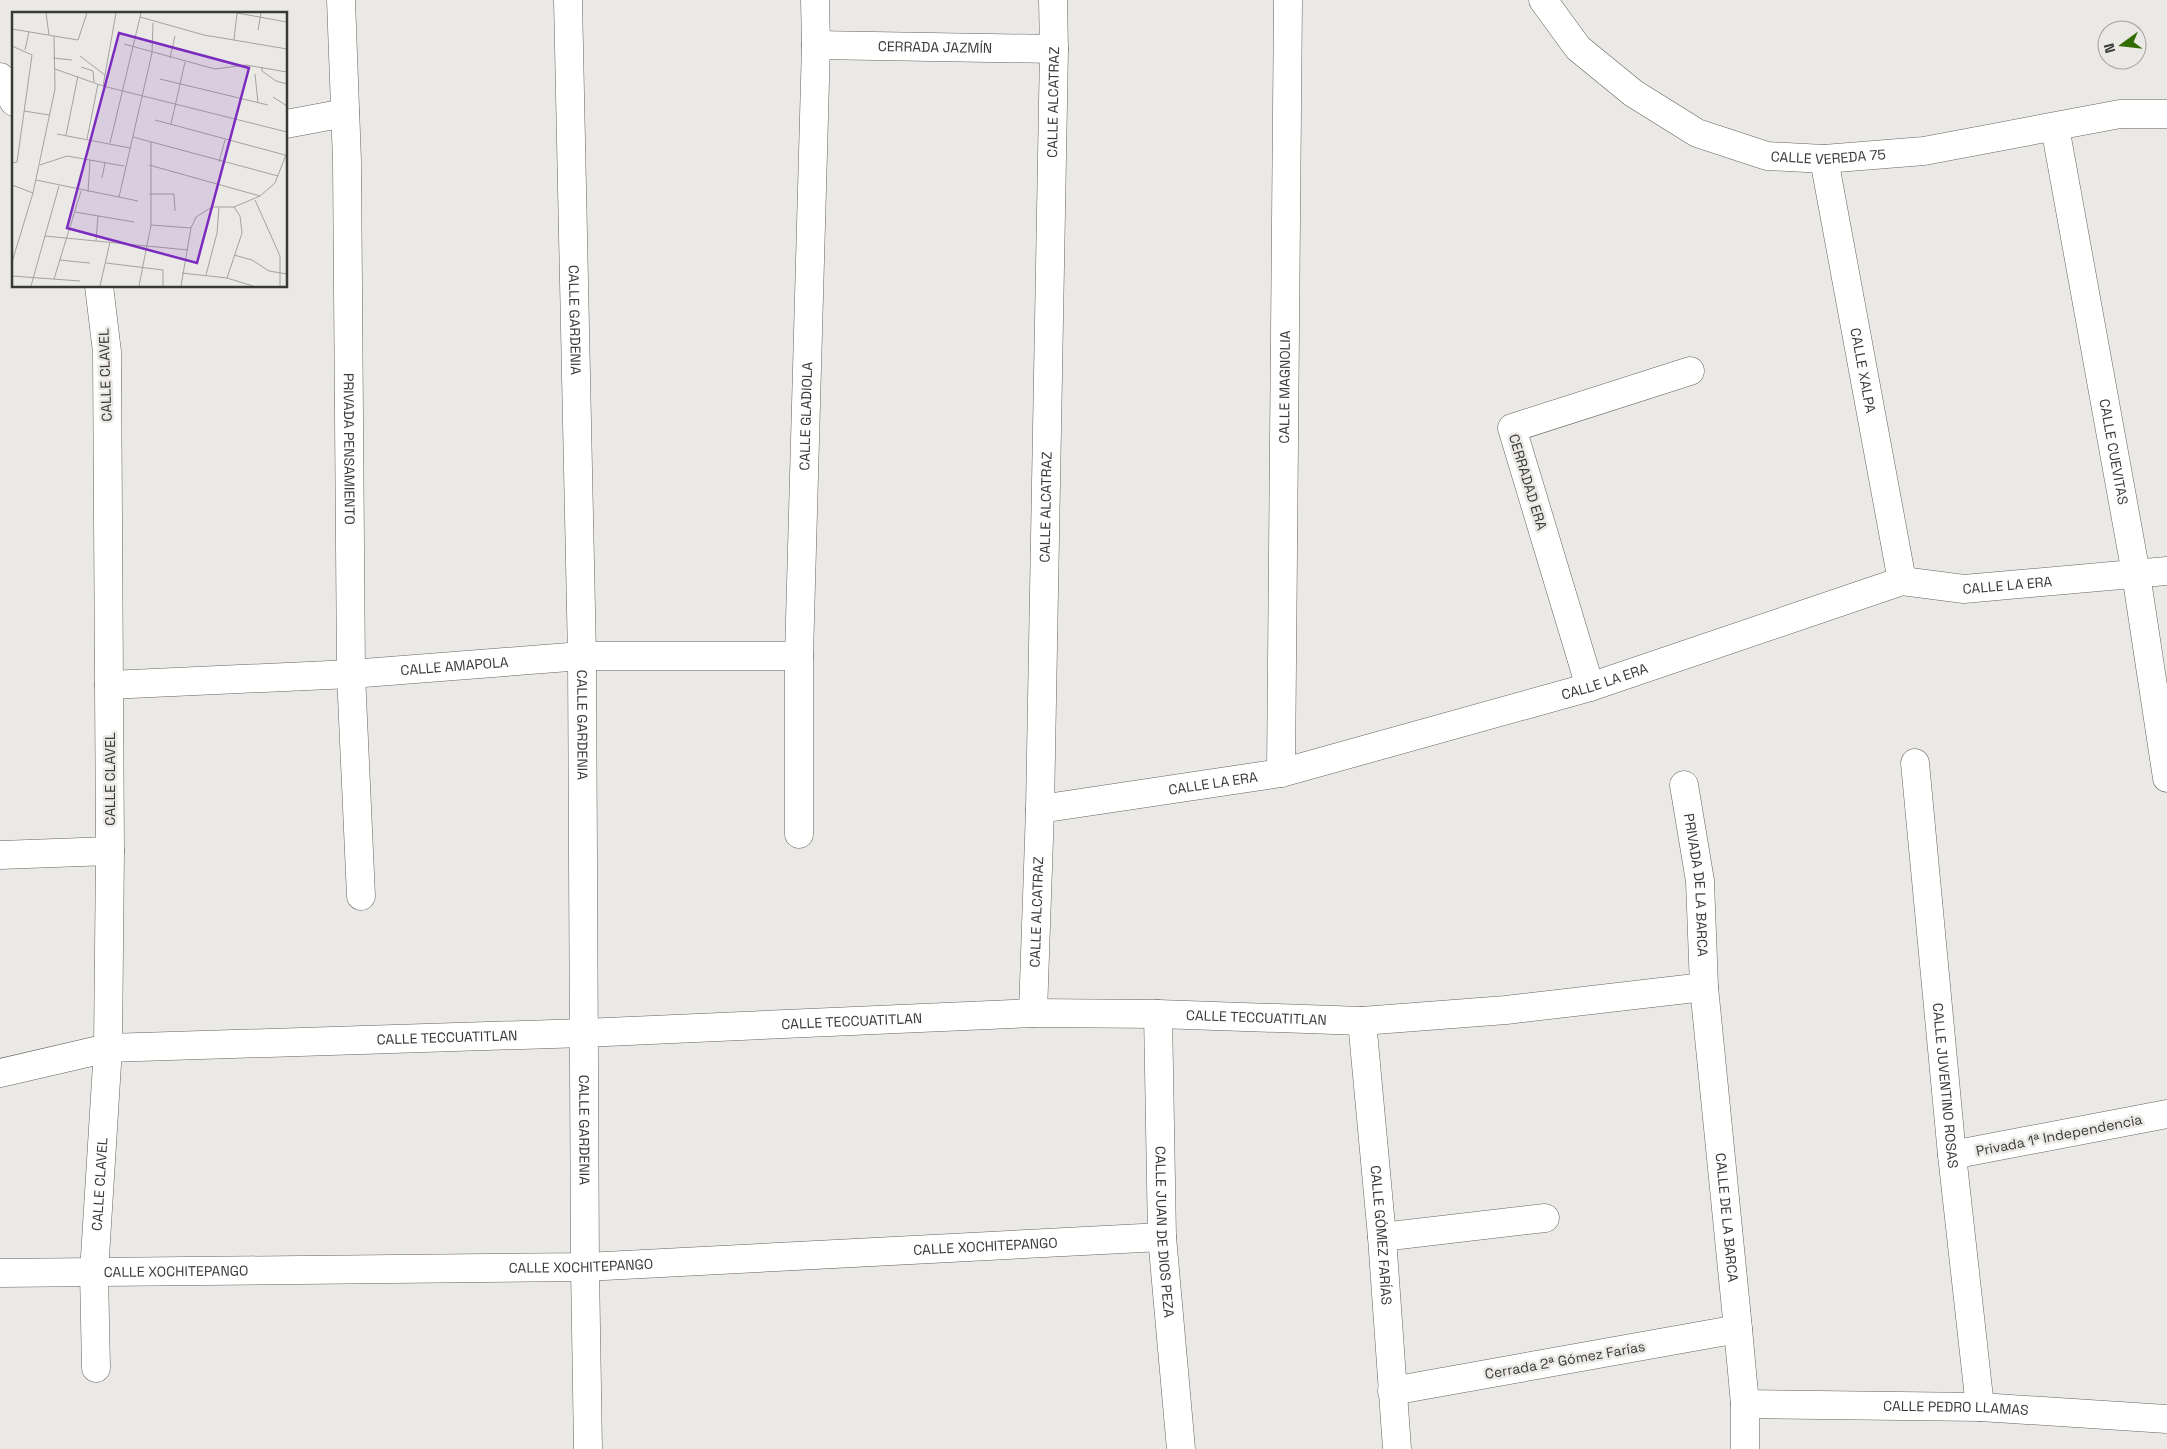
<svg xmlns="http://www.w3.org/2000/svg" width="2167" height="1449" viewBox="0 0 2167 1449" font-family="'Space Grotesk',sans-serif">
<rect width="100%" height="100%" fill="#ebe9e5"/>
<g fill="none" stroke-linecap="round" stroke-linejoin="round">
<!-- street casing -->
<g stroke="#656360" stroke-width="29">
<g id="street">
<path id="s1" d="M341,0L347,161L351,674L361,896"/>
<path id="s2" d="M568,0L582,656L585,1267L588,1449"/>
<path id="s3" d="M1543,0L1578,48L1633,93L1697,133L1767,156L1824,159L1924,151L2120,114H2167"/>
<path id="s4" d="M816,45L1054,49"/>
<polyline points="0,77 14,102"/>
<polyline points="286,124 345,113"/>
<path id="s5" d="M2055,127L2136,574L2167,778"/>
<path id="s6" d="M1824,159L1902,581"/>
<path id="s7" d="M109,685L351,674L582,656H799"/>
<polyline points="1590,687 1512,428 1690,371"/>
<path id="s8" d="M1915,763L1952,1155L1980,1407"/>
<path id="s9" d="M1281,773L1288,0"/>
<path id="s10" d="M1684,785L1700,881L1704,987L1738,1329L1745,1404V1449"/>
<path id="s11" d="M1040,809L1281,773L1590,687L1902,581L1964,589L2167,571"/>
<path id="s12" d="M799,834V656L816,45L815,0"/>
<polyline points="0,855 110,851"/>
<path id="s13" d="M1033,1013L1040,809L1054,49L1053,0"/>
<path id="s14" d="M1158,1014L1162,1237L1181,1449"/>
<path id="s15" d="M1362,1021L1382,1237L1397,1449"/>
<path id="s16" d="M0,1073L108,1048L584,1033L1033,1013L1158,1014L1362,1021L1506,1010L1704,987"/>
<polyline points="1952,1155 2167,1114"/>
<polyline points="1382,1237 1545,1218"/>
<path id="s17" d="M0,1273L585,1267L1162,1237"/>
<path id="s18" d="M96,1368L94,1273L108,1048L110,851L107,352L99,286"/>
<polyline points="1392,1391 1738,1329"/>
<path id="s19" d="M1745,1404L1980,1407L2167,1419"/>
</g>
</g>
<!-- street -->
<use href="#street" stroke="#fff" stroke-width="28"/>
</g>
<g text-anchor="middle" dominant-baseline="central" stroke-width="5" stroke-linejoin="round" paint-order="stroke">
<!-- street labels -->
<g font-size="14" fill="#393937" stroke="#ebe9e5">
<text stroke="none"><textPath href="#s4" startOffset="119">CERRADA JAZMÍN</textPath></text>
<text stroke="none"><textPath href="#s13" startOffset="911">CALLE ALCATRAZ</textPath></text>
<text stroke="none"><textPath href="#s3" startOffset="341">CALLE VEREDA 75</textPath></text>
<text stroke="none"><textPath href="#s2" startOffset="320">CALLE GARDENIA</textPath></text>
<text stroke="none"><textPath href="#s6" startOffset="215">CALLE XALPA</textPath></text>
<text transform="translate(105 375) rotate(-92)">CALLE CLAVEL</text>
<text stroke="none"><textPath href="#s9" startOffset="386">CALLE MAGNOLIA</textPath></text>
<text stroke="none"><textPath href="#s12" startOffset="418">CALLE GLADIOLA</textPath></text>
<text stroke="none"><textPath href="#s1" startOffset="449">PRIVADA PENSAMIENTO</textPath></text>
<text stroke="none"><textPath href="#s5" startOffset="330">CALLE CUEVITAS</textPath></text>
<text transform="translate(1528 482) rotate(73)">CERRADAD ERA</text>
<text stroke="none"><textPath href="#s13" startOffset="506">CALLE ALCATRAZ</textPath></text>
<text stroke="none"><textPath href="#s11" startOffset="1000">CALLE LA ERA</textPath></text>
<text stroke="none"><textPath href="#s7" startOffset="346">CALLE AMAPOLA</textPath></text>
<text stroke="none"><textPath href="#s11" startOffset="580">CALLE LA ERA</textPath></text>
<text stroke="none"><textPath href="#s2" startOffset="725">CALLE GARDENIA</textPath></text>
<text transform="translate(110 779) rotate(-90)">CALLE CLAVEL</text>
<text stroke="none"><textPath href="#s11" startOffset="175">CALLE LA ERA</textPath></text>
<text stroke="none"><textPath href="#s10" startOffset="101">PRIVADA DE LA BARCA</textPath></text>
<text stroke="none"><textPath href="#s13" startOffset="101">CALLE ALCATRAZ</textPath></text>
<text stroke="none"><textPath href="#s16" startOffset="1260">CALLE TECCUATITLAN</textPath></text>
<text stroke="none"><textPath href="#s16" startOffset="855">CALLE TECCUATITLAN</textPath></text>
<text stroke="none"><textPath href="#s16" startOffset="450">CALLE TECCUATITLAN</textPath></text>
<text stroke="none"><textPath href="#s8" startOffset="324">CALLE JUVENTINO ROSAS</textPath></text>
<text stroke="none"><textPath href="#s2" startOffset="1130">CALLE GARDENIA</textPath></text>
<text transform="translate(2059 1135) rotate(-11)">Privada 1ª Independencia</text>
<text stroke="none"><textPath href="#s18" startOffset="184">CALLE CLAVEL</textPath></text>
<text stroke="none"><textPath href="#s10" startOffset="435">CALLE DE LA BARCA</textPath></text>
<text stroke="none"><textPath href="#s14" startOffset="218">CALLE JUAN DE DIOS PEZA</textPath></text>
<text stroke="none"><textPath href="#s15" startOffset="215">CALLE GÓMEZ FARÍAS</textPath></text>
<text stroke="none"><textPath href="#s17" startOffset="986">CALLE XOCHITEPANGO</textPath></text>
<text stroke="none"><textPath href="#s17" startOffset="581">CALLE XOCHITEPANGO</textPath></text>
<text stroke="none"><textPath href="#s17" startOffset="176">CALLE XOCHITEPANGO</textPath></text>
<text transform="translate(1565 1360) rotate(-10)">Cerrada 2ª Gómez Farías</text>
<text stroke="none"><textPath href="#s19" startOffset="211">CALLE PEDRO LLAMAS</textPath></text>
</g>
</g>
<!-- overview -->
<g transform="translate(12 12)">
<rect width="275" height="275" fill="#ebe9e5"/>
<path fill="none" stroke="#a4a39f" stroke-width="1" d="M34,1L37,23M225,1L275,10M128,5L192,23L275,37M0,17L66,28L75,1M246,18L249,1M222,28L225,1M112,32L203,57L234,53L275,60M0,34L20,43L5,150L0,151M13,38L17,20M68,44L93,63M41,46L60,48M158,46L163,24M69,55L81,59L82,70M250,55V59L264,69L275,72M43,57L91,74L275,120M243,62L246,91M148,67L256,93M91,74L104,1M261,85L275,94M12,99L37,103M143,108L273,143M159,112L173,50M45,122L118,136M54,123L66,64M121,125L266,164M75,127L86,72M98,131L129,1M207,150L213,128M28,153L55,144L112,154M137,153L248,184M90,166L93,151M24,168L126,189M0,173L21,181M76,180L78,148M137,182H162L163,199M107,185L140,41L141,11M243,188L268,244V274M63,200L122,210M139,213L179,216M33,224L176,238M84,229L86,204M222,243L240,248L257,259L275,262M47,248L78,251M0,250L21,181L43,77L42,24M94,251L151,258V274M170,261L215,266L241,274M194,263L205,221L207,195M0,264L68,269M215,266L230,221L228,204L222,195M42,267L69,179M19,274L47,174M88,274L98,230M127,274L139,213V130M169,274L179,216L184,205L200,195H222L248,184L263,171L275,140"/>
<path fill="#7b2cbf" fill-opacity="0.15" stroke="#7b2cbf" stroke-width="2.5" d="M107,21L237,56L185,251L55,216Z"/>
<rect width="275" height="275" fill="none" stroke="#393937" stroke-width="2.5"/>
</g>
<!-- north arrow -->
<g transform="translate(2122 45) rotate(255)"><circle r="24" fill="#ebe9e5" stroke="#a4a39f"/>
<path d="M0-4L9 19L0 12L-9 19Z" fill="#316d00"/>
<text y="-8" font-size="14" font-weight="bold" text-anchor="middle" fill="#393937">N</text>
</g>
</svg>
